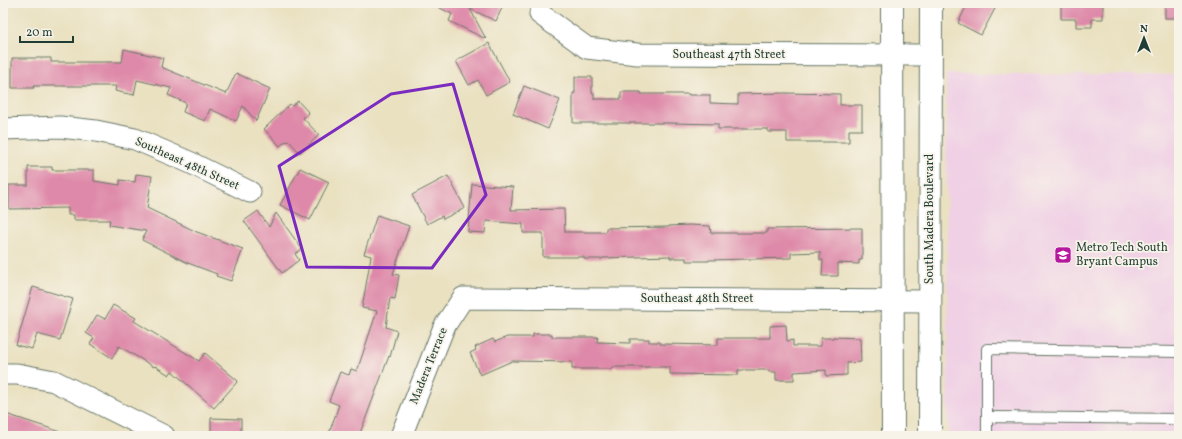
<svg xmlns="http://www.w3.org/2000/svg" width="1182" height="439" viewBox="0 0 1182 439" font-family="Vollkorn,serif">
<rect width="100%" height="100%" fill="#f7f3e8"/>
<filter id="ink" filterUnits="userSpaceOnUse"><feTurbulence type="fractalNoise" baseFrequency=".025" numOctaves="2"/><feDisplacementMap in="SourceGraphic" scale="8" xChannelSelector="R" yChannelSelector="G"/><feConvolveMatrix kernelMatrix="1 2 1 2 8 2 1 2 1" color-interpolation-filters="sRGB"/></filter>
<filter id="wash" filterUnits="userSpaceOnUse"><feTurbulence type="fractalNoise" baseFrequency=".012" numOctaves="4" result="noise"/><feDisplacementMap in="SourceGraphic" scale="16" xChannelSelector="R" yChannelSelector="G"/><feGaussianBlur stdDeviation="0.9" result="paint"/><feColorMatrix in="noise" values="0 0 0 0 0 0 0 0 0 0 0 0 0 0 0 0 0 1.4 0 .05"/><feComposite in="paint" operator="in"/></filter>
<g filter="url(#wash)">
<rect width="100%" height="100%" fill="#eae1c1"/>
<!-- built -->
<polygon fill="#f0d0e5" points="946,74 1179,75 1179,436 948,436"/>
<g id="blocks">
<!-- building -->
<g fill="#de89a9">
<polygon points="430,3 504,3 496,21 470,9 486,39 449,21 452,14"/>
<polygon points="968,3 998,3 981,35 958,23"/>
<polygon points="1061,3 1103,3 1103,19 1092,19 1092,27 1076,27 1076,19 1061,19"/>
<rect x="1165" y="3" width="14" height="15"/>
<polygon points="489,43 510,82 486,95 478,80 469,85 456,61"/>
<polygon points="124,49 163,58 161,67 226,94 236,73 270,89 256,121 243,106 236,121 210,109 205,121 183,112 186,103 168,95 171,88 137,80 134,95 115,91 116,86 33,86 34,88 12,88 12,58 51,58 51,62 122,62"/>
<polygon points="575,77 592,77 592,93 594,93 594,99 621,99 621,92 641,92 641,94 689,94 689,95 710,95 710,103 738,104 738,94 785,93 840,94 840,105 862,105 862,130 849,130 849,142 787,142 787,132 768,132 768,129 718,129 718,124 670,123 573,123 573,93 575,93"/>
<polygon points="524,86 560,100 548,129 513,114"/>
<polygon points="298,101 309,113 303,118 319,135 300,153 289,141 287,142 286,141 280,146 264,129 290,104 292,106"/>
<polygon points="28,167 52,167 52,170 94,170 94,181 120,185 120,180 135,182 136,174 152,176 147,208 197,232 243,249 231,281 216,276 217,274 188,263 142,240 146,231 109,225 110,220 74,220 74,215 68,215 68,208 9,209 9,185 28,185"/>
<polygon points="300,168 329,182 310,220 280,205"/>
<polygon points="448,176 465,208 443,219 442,216 427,224 412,195"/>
<polygon points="472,184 513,187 511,210 564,209 565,232 606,232 606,228 669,227 669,226 689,225 710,226 711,233 767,233 767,229 862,228 862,260 859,260 859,264 838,263 838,276 822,276 823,260 820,260 820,252 791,253 791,258 709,260 709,261 686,261 686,258 670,258 670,256 602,258 602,259 584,259 584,257 543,257 543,233 523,233 523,224 486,221 485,233 468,232"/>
<polygon points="258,211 269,227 276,213 302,249 295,254 299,260 282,273 244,221"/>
<polygon points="377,215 409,226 393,274 399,275 395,299 390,298 386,327 397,331 390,357 389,356 359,436 328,436 339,405 329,401 340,372 349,375 351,369 357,371 377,311 362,308 371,256 364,254"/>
<polygon points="33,287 73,299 60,340 37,334 32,349 16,345"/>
<polygon points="113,305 136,318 134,321 199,361 205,353 238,381 214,408 172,371 169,375 155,366 154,367 119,346 112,358 90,344 94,338 86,333 97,315 105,319"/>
<polygon points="786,325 787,341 793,340 793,346 821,346 821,338 833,338 833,337 860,338 861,362 847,363 847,375 826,376 826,370 794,372 794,380 776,380 776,372 769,372 769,370 738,370 738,375 670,374 670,367 613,367 613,369 572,369 572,362 512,361 480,375 470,353 476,350 475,347 493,339 495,342 507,337 533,337 533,334 552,334 552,337 598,337 597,342 630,343 630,339 649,339 649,342 660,342 660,344 718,345 718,338 770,338 770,326"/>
<polygon points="3,413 64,433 64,436 3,436"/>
<polygon points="211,418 241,419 241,436 211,436"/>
</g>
</g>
</g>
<g filter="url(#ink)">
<use href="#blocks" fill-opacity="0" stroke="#667665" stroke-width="1"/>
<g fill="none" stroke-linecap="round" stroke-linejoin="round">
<!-- service casing -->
<g stroke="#667665" stroke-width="12">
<g id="service">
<polyline points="987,417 987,349 1179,352"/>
<polyline points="987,436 987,417 1179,419"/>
</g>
</g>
<!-- minor casing -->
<g stroke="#667665" stroke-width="23">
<g id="minor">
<polyline points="540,14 587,48 637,54 931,55"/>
<polyline points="3,129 60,127 96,131 135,139 189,162 250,192"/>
<polyline points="3,374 17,374 54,381 164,436"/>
<polyline points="401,436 444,327 463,298 930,301"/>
</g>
</g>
<!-- tertiary casing -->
<g stroke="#667665" stroke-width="24">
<g id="tertiary">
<polyline points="892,3 893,436"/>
<polyline points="930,436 931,3"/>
</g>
</g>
<!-- service -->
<use href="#service" stroke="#fff" stroke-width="10"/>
<!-- minor -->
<use href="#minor" stroke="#fff" stroke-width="21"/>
<!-- tertiary -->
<use href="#tertiary" stroke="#fff" stroke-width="22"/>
</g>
</g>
<!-- marked area -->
<path fill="none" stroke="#7b2cbf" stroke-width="3" stroke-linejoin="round" d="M453,84L486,195L432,268L307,267L279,166L391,94Z"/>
<!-- icons -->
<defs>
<g id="school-square" transform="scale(0.9)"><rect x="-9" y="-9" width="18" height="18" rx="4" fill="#b5179e" stroke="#f7f3e8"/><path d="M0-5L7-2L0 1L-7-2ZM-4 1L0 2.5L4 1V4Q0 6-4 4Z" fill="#fff"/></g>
</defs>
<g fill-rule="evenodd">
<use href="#school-square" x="1063" y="255"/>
</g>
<g text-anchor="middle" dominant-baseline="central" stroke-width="3.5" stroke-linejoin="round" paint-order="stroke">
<!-- street labels -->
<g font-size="12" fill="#1f3d34" stroke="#f7f3e8">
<text x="729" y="55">Southeast 47th Street</text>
<text transform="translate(187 164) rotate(24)">Southeast 48th Street</text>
<text transform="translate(930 219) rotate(-90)">South Madera Boulevard</text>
<text x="697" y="299">Southeast 48th Street</text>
<text transform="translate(429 366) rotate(-68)">Madera Terrace</text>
</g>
<!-- poi labels -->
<g font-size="12" fill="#1f3d34" stroke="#f7f3e8" text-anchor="start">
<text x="1076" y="248">Metro Tech South<tspan x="1076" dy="14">Bryant Campus</tspan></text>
</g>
</g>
<!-- margin -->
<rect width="1182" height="439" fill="none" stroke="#f7f3e8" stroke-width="16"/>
<!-- north arrow -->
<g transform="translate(1144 38)" stroke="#f7f3e8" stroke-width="3" paint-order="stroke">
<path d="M0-3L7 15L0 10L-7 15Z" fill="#1f3d34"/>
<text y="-6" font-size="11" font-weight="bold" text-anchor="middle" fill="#1f3d34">N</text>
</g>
<!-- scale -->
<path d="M20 36v6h53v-6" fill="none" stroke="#1f3d34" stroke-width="2"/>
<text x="26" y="36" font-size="12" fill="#1f3d34" stroke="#f7f3e8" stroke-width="3" paint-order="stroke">20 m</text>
</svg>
